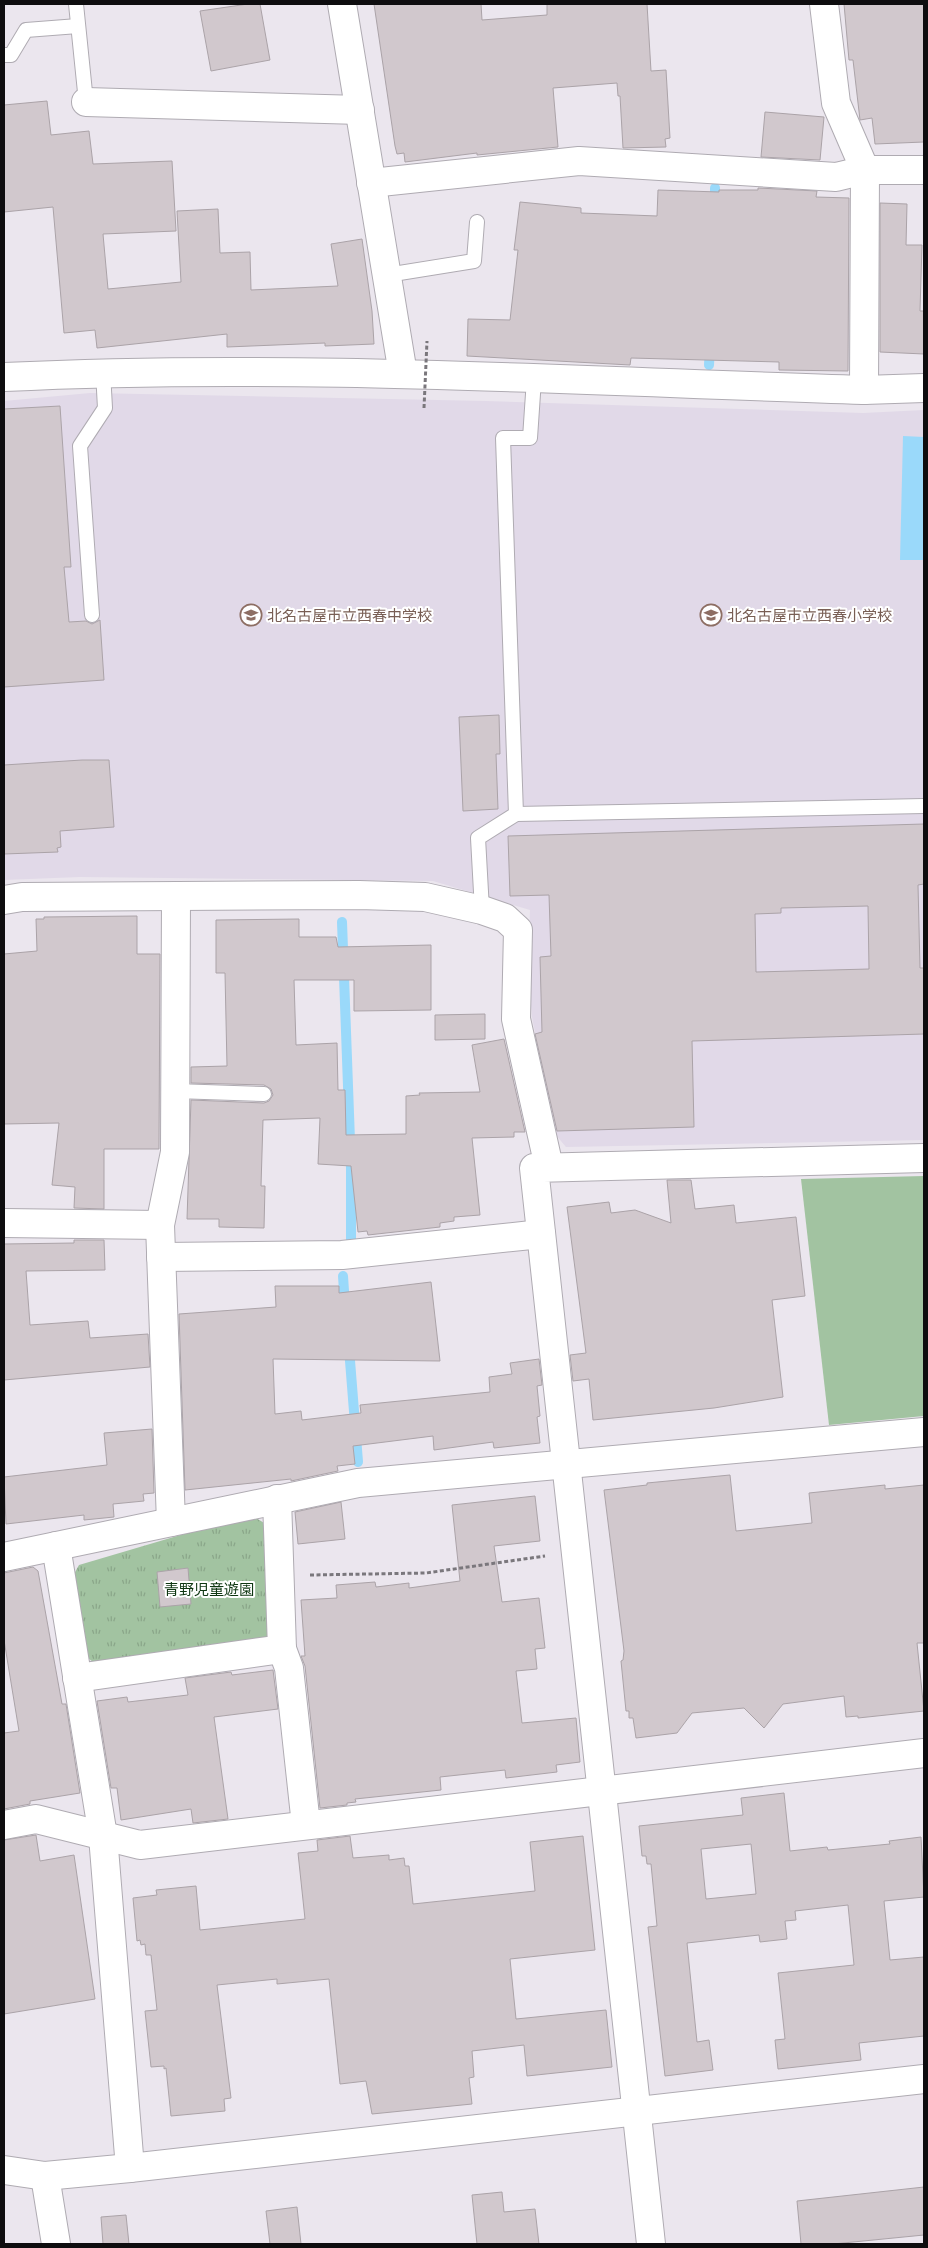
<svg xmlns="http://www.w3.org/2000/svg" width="928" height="2248" viewBox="0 0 928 2248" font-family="'Public Sans','Noto Sans JP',sans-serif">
<defs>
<pattern id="grass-tufts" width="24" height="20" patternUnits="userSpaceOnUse" patternTransform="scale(1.25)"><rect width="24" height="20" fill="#a2c3a1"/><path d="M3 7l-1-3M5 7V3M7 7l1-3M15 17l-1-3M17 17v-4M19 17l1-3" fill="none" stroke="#8aa689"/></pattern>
</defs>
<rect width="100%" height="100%" fill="#ebe6ee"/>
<!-- built -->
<polygon fill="#e1d9e8" points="90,393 486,401 863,413 924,410 924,1140 566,1147 555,1134 532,1017 528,965 530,910 433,881 80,877 4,880 4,401"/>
<!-- grass -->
<polygon fill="url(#grass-tufts)" points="256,1518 269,1526 272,1632 263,1644 98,1666 88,1658 74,1574 79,1565 194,1531"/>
<!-- pitch -->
<polygon fill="#a2c3a1" points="924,1176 924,1416 829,1425 801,1179"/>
<!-- water -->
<polygon fill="#9ad9fa" points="903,436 924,437 924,560 900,560"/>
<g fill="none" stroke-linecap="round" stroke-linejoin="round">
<!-- stream -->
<g stroke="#9ad9fa" stroke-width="10">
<polyline points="715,204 715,188"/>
<polyline points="709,365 710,346"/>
<polyline points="342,922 351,1168 351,1240"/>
<polyline points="343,1276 345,1306"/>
<polyline points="349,1348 358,1462"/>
</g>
</g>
<!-- building -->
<g fill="#d1c8cd" stroke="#aba3a8" fill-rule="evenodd">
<polygon points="248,4 260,4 270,60 211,71 200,11"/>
<polygon points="374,4 481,4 482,20 547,15 547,4 647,4 651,71 666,70 670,138 665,139 666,147 623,148 620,96 618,96 617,83 553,88 558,147 477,155 477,153 405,162 404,153 397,154 395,146"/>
<polygon points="844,4 924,4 924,142 875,144 872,118 860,120 853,60 849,60"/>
<polygon points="47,101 51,135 89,131 93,164 172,161 176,231 103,234 108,289 181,282 177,211 218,209 220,253 250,252 251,290 338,286 331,244 362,239 372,311 374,344 325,346 325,343 227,347 227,334 97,348 95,330 64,333 53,207 4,212 4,105"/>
<polygon points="765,112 824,117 820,160 761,157"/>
<polygon points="758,188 817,191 816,197 849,198 848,371 779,370 779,362 631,358 630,365 467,356 468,319 510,320 518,250 514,250 520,202 581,208 581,213 657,216 658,190 719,192 719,190 758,190"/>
<polygon points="880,203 907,204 906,245 922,245 920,311 924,311 924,354 880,352"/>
<polygon points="60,406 71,567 64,567 69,622 86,621 92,624 100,620 104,680 4,687 4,409"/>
<polygon points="499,715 500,754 496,754 498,809 463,811 459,717"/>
<polygon points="82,760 109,760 114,827 60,831 61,847 57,848 58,852 4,854 4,765"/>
<path d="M924,824V884L918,885L920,968H924V1034L692,1041L694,1127L557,1131L535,1034L542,1032L540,957L551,956L549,895L510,896L508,836ZM868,906L869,969L756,972L755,914L781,913V908Z"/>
<polygon points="137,916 137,954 160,954 159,1149 104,1149 104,1209 74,1208 75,1187 52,1185 59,1123 4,1124 4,954 37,951 36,919 44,919 44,917"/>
<polygon points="299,919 299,937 336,937 338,947 431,945 431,1010 354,1011 354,980 294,980 296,1045 337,1043 338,1090 345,1090 346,1135 406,1134 406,1096 420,1095 419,1093 480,1092 472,1045 504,1039 525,1132 514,1132 514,1137 472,1138 480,1215 454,1217 454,1221 440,1223 440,1227 368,1235 367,1231 358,1232 351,1166 318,1164 320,1118 263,1120 261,1186 265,1186 264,1228 219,1227 219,1219 187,1219 191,1100 264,1103 269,1101 273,1095 271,1089 264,1085 191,1083 191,1067 227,1066 225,973 216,973 216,920"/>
<polygon points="485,1014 485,1039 435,1040 435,1015"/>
<polygon points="667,1180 691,1180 695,1209 734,1205 736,1223 796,1217 805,1296 772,1300 783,1397 714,1408 593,1420 589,1379 573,1381 570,1355 586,1353 567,1207 609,1202 611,1213 635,1210 671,1223"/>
<polygon points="74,1240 104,1240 105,1270 26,1271 30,1325 88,1321 90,1338 148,1334 150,1367 4,1380 4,1244 74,1243"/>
<polygon points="431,1282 440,1361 273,1359 275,1414 301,1411 302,1420 361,1413 360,1405 490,1392 489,1377 512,1374 510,1363 539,1359 542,1385 537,1386 540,1416 537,1417 540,1443 494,1448 493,1442 434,1450 433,1436 353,1446 355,1464 337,1466 338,1471 291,1481 291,1479 185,1490 179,1314 276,1307 275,1286 339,1286 339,1293"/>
<polygon points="152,1429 154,1493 143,1494 144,1501 113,1504 114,1517 84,1520 84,1515 6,1524 4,1477 107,1465 104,1433"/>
<polygon points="730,1475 736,1531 812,1523 809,1493 885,1485 885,1489 924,1485 924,1643 917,1643 924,1711 858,1718 858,1716 846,1717 844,1696 783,1704 764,1728 744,1708 692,1713 677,1733 636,1738 633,1718 629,1718 629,1711 626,1711 621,1661 623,1660 624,1651 604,1490 647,1485 647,1483"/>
<polygon points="535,1496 540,1541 494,1546 502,1602 539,1598 545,1648 535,1649 537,1669 516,1671 522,1723 576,1718 580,1762 556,1765 557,1772 506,1778 505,1770 440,1777 441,1790 355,1799 356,1802 347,1803 347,1805 320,1808 305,1666 301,1656 305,1656 301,1600 337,1598 336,1585 375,1582 376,1587 409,1583 409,1588 460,1581 452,1505"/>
<polygon points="341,1502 345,1539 298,1544 295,1512"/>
<polygon points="33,1567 38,1571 62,1704 66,1704 80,1793 30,1801 30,1804 4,1809 4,1733 19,1731 4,1640 4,1573"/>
<polygon points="188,1568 191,1604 160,1607 157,1572"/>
<polygon points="273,1670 278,1709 214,1717 228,1819 193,1823 191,1809 121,1820 117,1788 111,1788 97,1701 127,1697 128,1702 188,1695 185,1678 231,1672 232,1675"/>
<path d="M784,1793L790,1851L827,1847L828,1850L890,1844L889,1841L921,1837L924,1897L884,1901L890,1960L924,1957V2036L859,2043L861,2060L778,2069L775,2040L785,2039L778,1973L854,1965L848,1905L795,1911L796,1920L785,1921L787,1939L760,1942L759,1935L687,1943L697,2042L709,2040L713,2070L665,2076L648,1927L657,1926L651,1864H647L646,1856H642L639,1826L743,1815L741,1798ZM751,1844L756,1894L706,1899L701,1849Z"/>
<polygon points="36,1835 40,1861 74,1855 95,1999 4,2014 4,1840"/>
<polygon points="350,1836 353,1858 389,1855 389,1860 404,1858 405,1866 409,1866 413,1904 535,1891 530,1842 583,1836 595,1950 510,1959 516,2019 606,2010 612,2067 527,2076 524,2045 472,2051 474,2077 469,2078 472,2104 372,2114 366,2081 340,2084 329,1979 277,1984 277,1979 217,1985 231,2098 224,2099 225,2111 171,2116 166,2068 164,2069 164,2066 151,2067 145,2011 157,2010 151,1955 146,1955 145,1944 141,1945 140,1940 137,1941 133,1898 157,1895 156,1890 196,1886 200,1930 305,1919 298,1853 318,1851 317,1840"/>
<polygon points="924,2187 924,2235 833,2244 801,2244 797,2201"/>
<polygon points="502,2192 504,2212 535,2209 539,2244 477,2244 472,2195"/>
<polygon points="297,2207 301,2244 270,2244 266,2211"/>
<polygon points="126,2215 129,2244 103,2244 101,2217"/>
</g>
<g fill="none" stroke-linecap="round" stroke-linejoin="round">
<!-- service casing -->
<g stroke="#afabb2" stroke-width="16">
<g id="service">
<polyline points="76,4 86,102"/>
<polyline points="4,55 11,55 26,30 78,26"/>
<polyline points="387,275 474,261 477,222"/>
<polyline points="92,615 80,446 105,408 103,372"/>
<polyline points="516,814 924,806"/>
<polyline points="482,910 478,838 516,814 503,438 530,438 534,379"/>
<polyline points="175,1091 264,1094"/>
</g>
</g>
<!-- minor casing -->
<g stroke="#afabb2" stroke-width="30">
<g id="minor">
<polyline points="824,4 836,103 865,170 864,390"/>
<polyline points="86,102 360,110"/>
<polyline points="371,183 579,161 836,177 865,170 924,170"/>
<polyline points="4,900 22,897 359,895 425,897 482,910 505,918 518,930 516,1019 549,1167"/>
<polyline points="4,1223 160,1225"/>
<polyline points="161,1257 342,1255 541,1234"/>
<polyline points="171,1522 160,1225 175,1152 176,896"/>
<polyline points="56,1546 103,1836 130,2168"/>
<polyline points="4,1557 358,1483 924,1432"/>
<polyline points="282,1649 289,1668 306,1825"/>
<polyline points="77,1678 282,1649 277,1499"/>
<polyline points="651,2244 534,1168 924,1158"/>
</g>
</g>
<!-- tertiary casing -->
<g stroke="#afabb2" stroke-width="30">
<g id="tertiary">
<polyline points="342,4 403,374"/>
<path d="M4,377C290,363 578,381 864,390L924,388"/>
<polyline points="4,1825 36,1819 140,1845 924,1753"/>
<polyline points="4,2170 45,2176 130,2168 924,2079"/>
<polyline points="45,2176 56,2244"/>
</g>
</g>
<!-- path -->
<polyline stroke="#7a777c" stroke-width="3" stroke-dasharray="4 2.5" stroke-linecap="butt" points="310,1575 426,1573 545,1556"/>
<!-- service -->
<use href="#service" stroke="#fff" stroke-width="14"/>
<!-- minor -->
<use href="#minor" stroke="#fff" stroke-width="28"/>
<!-- tertiary -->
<use href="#tertiary" stroke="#fff" stroke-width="28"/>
<!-- path-bridge -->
<polyline stroke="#7a777c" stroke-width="3" stroke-dasharray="4 2.5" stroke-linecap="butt" points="424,408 427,341"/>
</g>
<!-- icons -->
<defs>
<g id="school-ring" transform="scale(1.125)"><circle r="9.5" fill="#fff" stroke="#8d6e63" stroke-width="1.5"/><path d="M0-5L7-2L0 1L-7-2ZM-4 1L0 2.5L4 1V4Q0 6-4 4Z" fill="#8d6e63"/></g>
</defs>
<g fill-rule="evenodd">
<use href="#school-ring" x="251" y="615"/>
<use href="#school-ring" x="711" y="615"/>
</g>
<g text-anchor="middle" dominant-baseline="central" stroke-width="4" stroke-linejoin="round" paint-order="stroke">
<!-- education labels -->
<g font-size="15" fill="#785e54" stroke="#fff" text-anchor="start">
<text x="267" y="615">北名古屋市立西春中学校</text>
<text x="727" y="615">北名古屋市立西春小学校</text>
</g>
<!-- park labels -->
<g font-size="15" fill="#0e3611" stroke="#fff">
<text x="209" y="1589">青野児童遊園</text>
</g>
</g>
<!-- border -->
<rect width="928" height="2248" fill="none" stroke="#0e0d0f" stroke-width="10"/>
</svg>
